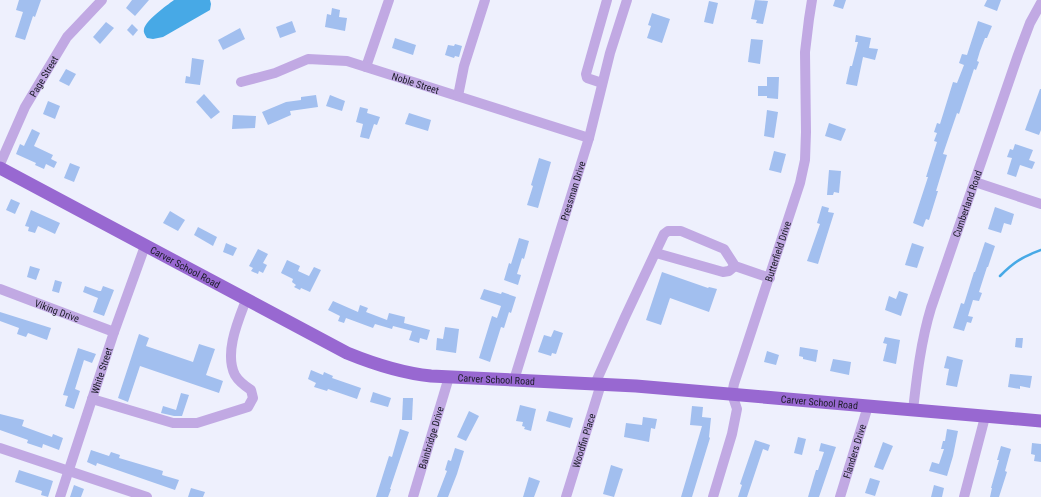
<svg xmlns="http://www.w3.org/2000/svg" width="1041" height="497" viewBox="0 0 1041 497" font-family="'Roboto Condensed',sans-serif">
<rect width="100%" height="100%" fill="#eef0fd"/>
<!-- water -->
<path fill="#47a9e6" d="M174,0H210L211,4L210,10L163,37L153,39L147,38C145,35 143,32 144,29C146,20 166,6 174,0Z"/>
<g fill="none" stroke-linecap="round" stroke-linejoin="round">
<!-- stream -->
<path stroke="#47a9e6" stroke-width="2.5" d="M1000,276C1014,262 1022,257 1041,250"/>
</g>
<!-- building -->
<g fill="#a2bfef">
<polygon points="19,0 41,0 35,17 33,16 25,40 15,37 23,12 16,10"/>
<polygon points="132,0 149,0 135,16 126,8"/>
<polygon points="755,0 768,1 763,24 756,23 757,20 751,19"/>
<polygon points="835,0 846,0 843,9 833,6"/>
<polygon points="987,0 1001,0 997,11 984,6"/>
<polygon points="709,1 718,3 713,24 704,22"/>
<polygon points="332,8 340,10 339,17 347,18 345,31 325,27 327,14 331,15"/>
<polygon points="652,13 670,19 662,43 647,38 651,26 648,25"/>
<polygon points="292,21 296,32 280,38 276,27"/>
<polygon points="978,21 992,26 987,38 985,38 980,51 977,61 979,62 976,70 974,69 959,114 957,113 943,154 947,155 936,191 938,191 929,220 926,219 923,227 913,223 928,177 926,177 937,142 934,141 937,133 934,132 937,123 940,124 953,82 957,83 964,65 959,63 962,54 967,55"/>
<polygon points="106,22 114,28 100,44 93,37"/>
<polygon points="132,24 138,30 133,36 127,30"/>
<polygon points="240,28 245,39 223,50 218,40"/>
<polygon points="856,35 871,38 869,48 878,49 875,60 863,57 857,86 846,84 850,66 852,66 858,42 855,42"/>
<polygon points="395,38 416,45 413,55 392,48"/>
<polygon points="751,39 763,40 760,64 748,62"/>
<polygon points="455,44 462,46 459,57 455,56 454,58 445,55 448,45 454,46"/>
<polygon points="192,58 204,60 200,85 185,83 186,76 190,77"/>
<polygon points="66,69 76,74 69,86 59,81"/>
<polygon points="767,77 779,77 778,99 767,98 767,96 758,96 758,86 767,86"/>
<polygon points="1040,89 1041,89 1041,130 1039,135 1025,130"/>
<polygon points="204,94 220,112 211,119 196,102"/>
<polygon points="316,95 318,107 290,111 291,115 268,125 262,112 286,102 301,100 301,97"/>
<polygon points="330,95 345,101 342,111 326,106"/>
<polygon points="48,101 60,106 55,119 43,114"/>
<polygon points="360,107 368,109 367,113 380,117 377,125 374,124 369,139 360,137 363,124 356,122"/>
<polygon points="767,110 778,112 774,138 764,136"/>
<polygon points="409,113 431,120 428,131 405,124"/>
<polygon points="233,115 256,116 255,128 232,129"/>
<polygon points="829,123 846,129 841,141 825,136"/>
<polygon points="32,129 40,133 34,146 53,155 51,159 57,162 54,168 46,164 44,169 35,165 36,163 16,154 20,144 24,146"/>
<polygon points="1015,144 1033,150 1029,160 1035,162 1032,169 1020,165 1016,177 1007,174 1012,158 1007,157 1010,149 1013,150"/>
<polygon points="774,151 786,154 781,173 769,170"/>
<polygon points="539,158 551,162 538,208 527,205 533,186 531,185"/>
<polygon points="70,163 80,167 74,182 64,178"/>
<polygon points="829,170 841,171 839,193 834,192 833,195 827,195"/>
<polygon points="11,199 20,203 15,214 6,210"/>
<polygon points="822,206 829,208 828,212 834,213 818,264 807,261 820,224 817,223"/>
<polygon points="995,207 1014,214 1011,225 1004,223 1001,233 988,229"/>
<polygon points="31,210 60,223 55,234 38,226 35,233 28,231 29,227 25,226"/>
<polygon points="170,211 185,220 178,231 163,223"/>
<polygon points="198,227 217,237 213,246 194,235"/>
<polygon points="519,238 529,241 524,259 522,258 517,274 521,275 518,285 504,280 509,263 511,264"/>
<polygon points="985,242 995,246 988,267 987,267 979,292 982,293 979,301 973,300 968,316 973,317 971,323 967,322 964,331 953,328 961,303 964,304 974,272 975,272"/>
<polygon points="226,243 237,248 233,256 223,252"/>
<polygon points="912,243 924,247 917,268 905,265"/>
<polygon points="258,249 268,254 263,263 267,265 263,273 259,271 258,274 251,271 253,268 249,266"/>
<polygon points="287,260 300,266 298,271 309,276 314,267 321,270 310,292 301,288 300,290 294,287 296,285 292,282 293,279 281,273"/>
<polygon points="30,266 40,269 36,280 27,277"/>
<polygon points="662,272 708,288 709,287 717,289 709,312 670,298 661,325 646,320"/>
<polygon points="55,280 62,282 59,293 52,291"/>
<polygon points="85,286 99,291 101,291 103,286 114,290 104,316 93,312 98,298 83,292"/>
<polygon points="484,289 501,294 502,292 516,297 511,313 509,312 504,328 501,327 490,362 479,358 492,316 497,318 501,306 480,299"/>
<polygon points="899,291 908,294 901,316 885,310 889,296 896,299"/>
<polygon points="333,301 358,312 360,305 368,308 366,312 387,320 389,313 405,317 404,323 430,330 427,340 420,338 419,343 409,340 412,331 393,326 392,329 375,324 373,328 346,318 344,323 338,321 340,316 328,310"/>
<polygon points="0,312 51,328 47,340 28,333 26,337 17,334 19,328 0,321"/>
<polygon points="445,327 459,329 456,353 436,350 437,338 443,339"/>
<polygon points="554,330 563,333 556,354 552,353 551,356 538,352 544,335 551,337"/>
<polygon points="139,334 149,338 146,346 193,362 199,344 215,349 206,375 223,381 219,393 140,366 128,402 118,398"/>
<polygon points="885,337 900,340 896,364 883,361 887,344 883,343"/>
<polygon points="1016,338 1023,338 1022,348 1015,347"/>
<polygon points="800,347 818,350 816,362 803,359 803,357 799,356"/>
<polygon points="78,348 96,354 92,363 84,360 75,389 80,391 74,409 65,406 68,396 63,395"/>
<polygon points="767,351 779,355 776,365 764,362"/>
<polygon points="947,356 963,360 957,387 946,385 949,369 944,368"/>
<polygon points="833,359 851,362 849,375 830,371"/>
<polygon points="311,370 323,375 324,372 333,376 332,378 361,388 357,399 328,389 327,391 314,387 316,383 308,379"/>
<polygon points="1010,374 1032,376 1030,388 1020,386 1020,389 1008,387"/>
<polygon points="373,392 391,398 388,407 370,402"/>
<polygon points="181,393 189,395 182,416 174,416 161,413 163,406 176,410"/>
<polygon points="403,398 413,398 412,420 402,420"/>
<polygon points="520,405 536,409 531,431 524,429 525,427 522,426 523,422 516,421"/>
<polygon points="692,406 703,407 702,417 711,418 709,437 710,438 692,497 681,497 702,426 690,425"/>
<polygon points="469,411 479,416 466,441 457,437"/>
<polygon points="549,411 573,418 570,428 546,421"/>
<polygon points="0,414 24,420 22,426 52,437 53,434 63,438 59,450 43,444 42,448 27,443 28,440 0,430"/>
<polygon points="643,417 657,419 655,429 651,428 649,442 624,437 626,423 642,425"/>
<polygon points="400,429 409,432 390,489 391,489 388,497 376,497 389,456 392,457"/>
<polygon points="947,429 958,431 953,456 947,476 929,471 932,462 939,464 944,449 941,449 943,441 945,441"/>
<polygon points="798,437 806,439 802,455 794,453"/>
<polygon points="755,440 770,445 768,451 763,449 747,497 738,497 742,485 740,484"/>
<polygon points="883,442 893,446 883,470 874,467"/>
<polygon points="821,443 836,447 819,497 808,497 816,470 818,470 824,452 819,451"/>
<polygon points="1032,443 1041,444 1041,462 1034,461 1035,455 1031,454"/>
<polygon points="1001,446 1011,449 1005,471 1007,472 999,497 990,497 992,488 991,488 999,460 997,460"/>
<polygon points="455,448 464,451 457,474 448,497 437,497 447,471 445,470 448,460 451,461"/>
<polygon points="91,450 109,456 111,452 120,455 119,458 163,471 162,475 179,480 175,490 97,463 96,466 87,462"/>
<polygon points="611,465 623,469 614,497 603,494"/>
<polygon points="19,470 53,481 48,497 41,495 42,491 15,482"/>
<polygon points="529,477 540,481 534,497 523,497"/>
<polygon points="870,478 880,481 875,496 865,493"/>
<polygon points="74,485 84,489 81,497 70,497"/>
<polygon points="934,485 944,488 942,497 931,497"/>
<polygon points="191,488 205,492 203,497 188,497"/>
</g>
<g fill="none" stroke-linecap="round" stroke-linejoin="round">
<!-- minor -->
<g stroke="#c1a9e3" stroke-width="10">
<polyline points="366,67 389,0"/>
<path id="s1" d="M241,82L275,73L308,59L347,61L589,138"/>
<polyline points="602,83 587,78 586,74 607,0"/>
<polyline points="458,96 464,66 485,0"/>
<path id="s2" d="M0,164L25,107L67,37L102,0"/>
<polyline points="975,182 1041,204"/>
<polyline points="656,253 723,272 729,271 735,266"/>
<path id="s3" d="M0,289L114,332"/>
<path id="s4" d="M514,380L589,138L610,53L627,0"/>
<polyline points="595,384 625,317 664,234 668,231 681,231 724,249 735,266 770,278"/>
<path d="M92,399L173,423H197L248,407L253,398L251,390C245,386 239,382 235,375C224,353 238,321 246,300"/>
<path id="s5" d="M913,410C917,375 921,341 931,308L1018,55L1030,23L1041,3"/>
<polyline points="0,448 147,497"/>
<path id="s6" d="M60,497L114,332L145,246"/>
<path id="s7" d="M413,497L449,377"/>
<path id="s8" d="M566,497L601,384"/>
<path id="s9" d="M713,497L732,434L737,409L732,394L734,384L800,183L805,160L806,132L805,52L809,19L812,0"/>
<path id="s10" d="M840,497L868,406"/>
<polyline points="964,497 985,417"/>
</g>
<!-- major -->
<path stroke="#9868d1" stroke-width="13" id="s11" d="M0,168L347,353C374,364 401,373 431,376L636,386L1041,421"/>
</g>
<g text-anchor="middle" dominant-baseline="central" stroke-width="4" stroke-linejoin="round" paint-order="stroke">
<!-- street labels -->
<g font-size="10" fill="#1b1c27" stroke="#fefefe">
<text stroke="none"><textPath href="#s2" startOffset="98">Page Street</textPath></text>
<text stroke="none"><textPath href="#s1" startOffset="182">Noble Street</textPath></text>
<text stroke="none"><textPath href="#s4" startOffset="198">Pressman Drive</textPath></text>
<text stroke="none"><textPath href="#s5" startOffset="214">Cumberland Road</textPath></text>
<text stroke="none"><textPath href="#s9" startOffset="257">Butterfield Drive</textPath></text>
<text stroke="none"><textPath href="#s11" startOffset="210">Carver School Road</textPath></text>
<text stroke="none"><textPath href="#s3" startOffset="61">Viking Drive</textPath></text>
<text stroke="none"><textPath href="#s6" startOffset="133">White Street</textPath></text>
<text stroke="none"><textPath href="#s11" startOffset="546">Carver School Road</textPath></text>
<text stroke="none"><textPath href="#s11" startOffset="870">Carver School Road</textPath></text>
<text stroke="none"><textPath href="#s7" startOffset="62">Bainbridge Drive</textPath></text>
<text stroke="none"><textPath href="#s8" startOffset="59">Woodfin Place</textPath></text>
<text stroke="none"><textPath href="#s10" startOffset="48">Flanders Drive</textPath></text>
</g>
</g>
</svg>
